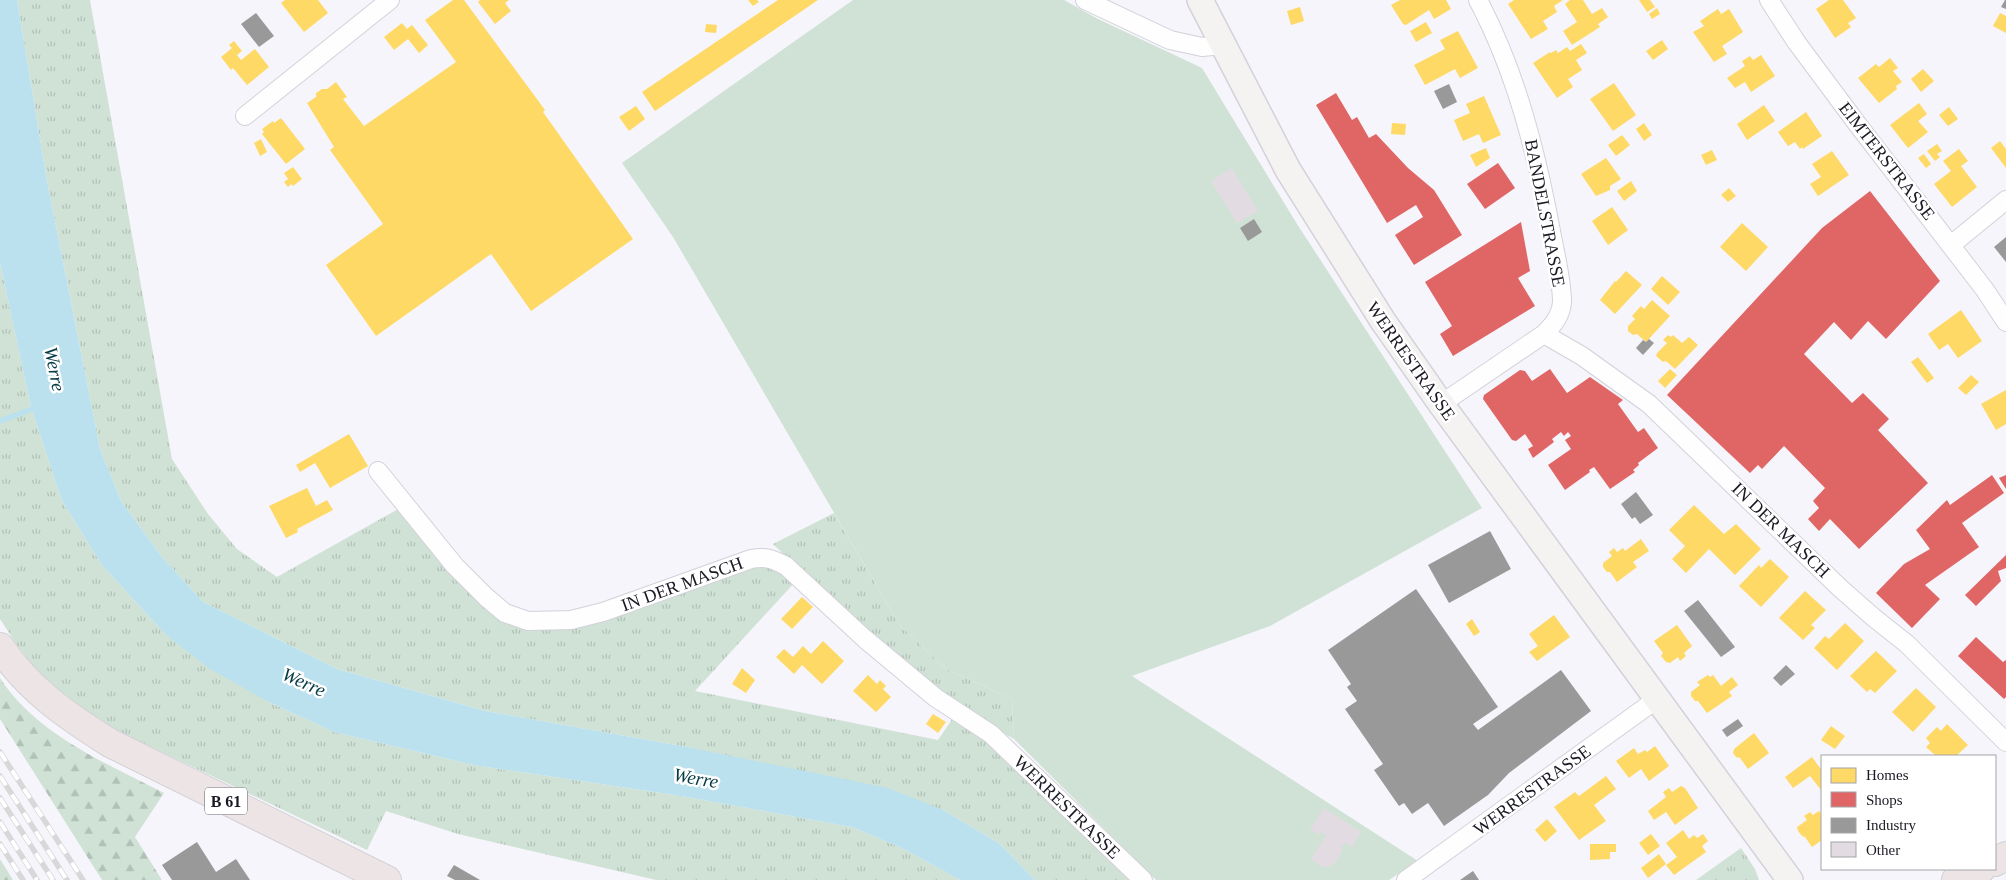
<svg xmlns="http://www.w3.org/2000/svg" width="2006" height="880" viewBox="0 0 2006 880" font-family="'Times New Roman',serif">
<defs>
<pattern id="grass-tufts" width="24" height="20" patternUnits="userSpaceOnUse" patternTransform="scale(1.25)"><rect width="24" height="20" fill="#d0e2d6"/><path d="M3 7l-1-3M5 7V3M7 7l1-3M15 17l-1-3M17 17v-4M19 17l1-3" fill="none" stroke="#b2c1b7"/></pattern>
<pattern id="forest-firs" width="22" height="20" patternUnits="userSpaceOnUse" patternTransform="scale(1.25)"><rect width="22" height="20" fill="#d0e2d6"/><path d="M5 1l3.5 6h-7zM16 11l3.5 6h-7z" fill="#b2c1b7"/></pattern>
</defs>
<rect width="100%" height="100%" fill="#f6f5fb"/>
<!-- grass -->
<g fill="url(#grass-tufts)">
<polygon points="17,0 90,0 172,459 208,514 237,549 277,577 400,508 523,624 770,562 796,581 695,691 938,740 953,718 1007,756 1134,880 1035,880 1000,844 943,810 687,747 485,711 337,669 203,602 162,557 121,501 100,449 47,181"/>
<polygon points="0,263 31,407 62,501 102,565 166,635 271,703 334,732 474,765 681,796 852,827 902,848 960,880 656,880 458,834 386,811 367,850 122,733 76,706 44,679 17,645 0,619"/>
<polygon points="834,513 899,624 946,669 1012,699 1014,739 957,707 870,639 773,544"/>
<polygon points="1741,848 1755,869 1759,880 1696,880"/>
</g>
<!-- forest -->
<g fill="url(#forest-firs)">
<path d="M0,678C37,735 106,763 164,793L135,837L162,880H102L0,719Z"/>
<polygon points="0,859 13,880 0,880"/>
</g>
<!-- green -->
<polygon fill="#d0e2d6" points="853,0 1064,0 1098,19 1202,68 1297,224 1482,508 1270,626 1132,676 1418,861 1389,880 1156,880 1014,739 1012,699 946,669 899,624 673,237 622,163"/>
<!-- water -->
<polygon fill="#bae1ed" points="0,0 17,0 47,181 100,449 121,501 162,557 203,602 337,669 485,711 687,747 888,788 943,810 1000,844 1035,880 960,880 902,848 852,827 681,796 474,765 334,732 271,703 210,669 166,635 102,565 62,501 31,407 0,263"/>
<!-- homes -->
<g fill="#ffd966">
<polygon points="285,0 318,0 328,13 304,32 281,3"/>
<polygon points="453,0 464,0 545,110 543,112 633,239 531,311 491,254 376,336 326,265 383,224 330,150 334,147 307,103 316,97 316,93 322,89 327,89 336,82 347,97 343,99 364,126 456,62 425,20"/>
<polygon points="480,0 509,0 505,3 511,11 495,24 478,2"/>
<polygon points="748,0 757,0 759,2 753,6"/>
<polygon points="778,0 818,0 655,111 642,92"/>
<polygon points="1400,0 1446,0 1451,9 1434,19 1429,10 1406,25 1403,24 1391,5"/>
<polygon points="1514,0 1563,0 1554,6 1557,12 1543,21 1548,29 1531,39 1508,4"/>
<polygon points="1570,0 1583,0 1592,14 1602,8 1608,17 1598,24 1600,27 1572,45 1563,31 1577,22 1565,4"/>
<polygon points="1639,0 1650,0 1655,7 1647,12"/>
<polygon points="1829,0 1843,0 1856,18 1848,23 1851,27 1835,38 1816,9"/>
<polygon points="1300,7 1304,21 1291,25 1287,11"/>
<polygon points="1657,8 1660,14 1652,19 1649,14"/>
<polygon points="1718,9 1721,14 1729,9 1743,32 1722,46 1727,54 1714,62 1693,32 1704,26 1700,21"/>
<polygon points="2000,13 2006,16 2006,33 1993,26"/>
<polygon points="1426,22 1432,33 1416,42 1410,31"/>
<polygon points="402,23 407,29 412,25 428,45 419,53 408,39 394,50 384,37"/>
<polygon points="706,24 717,25 716,33 705,32"/>
<polygon points="1458,31 1478,68 1460,78 1455,69 1425,85 1414,65 1445,49 1440,40"/>
<polygon points="1662,40 1668,49 1653,60 1646,51"/>
<polygon points="234,41 242,51 237,55 241,60 255,49 269,67 247,85 233,68 231,70 221,57 232,48 229,45"/>
<polygon points="1581,44 1587,53 1576,60 1582,70 1568,79 1573,87 1557,98 1533,63 1550,52 1551,53 1556,50 1558,53 1567,47 1570,51"/>
<polygon points="1761,55 1775,76 1751,92 1745,82 1735,88 1727,78 1745,66 1742,61 1750,56 1753,60"/>
<polygon points="1890,58 1898,68 1893,71 1902,82 1896,86 1897,89 1879,103 1858,78 1876,64 1879,67"/>
<polygon points="1923,69 1934,81 1921,92 1911,79"/>
<polygon points="1614,83 1636,115 1613,131 1590,99"/>
<polygon points="1484,96 1501,135 1483,143 1479,134 1463,141 1454,120 1470,113 1466,104"/>
<polygon points="1919,103 1927,114 1918,121 1928,132 1908,148 1890,125"/>
<polygon points="1764,105 1775,121 1747,140 1737,124"/>
<polygon points="636,106 645,119 629,131 619,117"/>
<polygon points="1949,107 1958,119 1948,126 1939,115"/>
<polygon points="1806,112 1822,136 1803,149 1802,147 1800,149 1795,142 1788,146 1778,132"/>
<polygon points="281,118 305,149 286,164 262,134 264,132 262,129 273,121 274,123"/>
<polygon points="1392,123 1406,124 1405,135 1391,134"/>
<polygon points="1644,123 1652,135 1644,141 1636,129"/>
<polygon points="1622,135 1630,145 1616,156 1608,145"/>
<polygon points="261,139 267,152 260,156 254,143"/>
<polygon points="2000,141 2006,149 2006,168 1991,148"/>
<polygon points="1937,144 1942,151 1937,154 1940,157 1935,161 1927,151"/>
<polygon points="1486,148 1490,158 1476,167 1470,155"/>
<polygon points="1959,149 1968,161 1961,166 1977,187 1952,207 1934,184 1951,171 1943,161"/>
<polygon points="1712,150 1717,160 1706,165 1701,155"/>
<polygon points="1832,151 1849,175 1818,196 1810,184 1821,177 1812,164"/>
<polygon points="1924,154 1931,164 1926,168 1918,158"/>
<polygon points="1606,158 1621,179 1610,186 1610,190 1596,196 1581,174"/>
<polygon points="293,167 302,179 293,186 291,184 288,187 284,182 288,179 284,173"/>
<polygon points="1631,181 1637,191 1624,201 1617,191"/>
<polygon points="1729,188 1736,196 1728,202 1721,195"/>
<polygon points="1612,207 1628,230 1608,245 1592,221"/>
<polygon points="1742,223 1768,247 1746,271 1720,247"/>
<polygon points="1626,271 1642,285 1615,314 1600,300 1615,281 1616,282"/>
<polygon points="1662,276 1680,292 1668,305 1651,289"/>
<polygon points="1652,300 1670,316 1646,342 1637,334 1633,335 1628,331 1628,326 1635,319 1632,316 1641,306 1644,309"/>
<polygon points="1961,310 1982,341 1958,358 1948,344 1939,350 1928,334"/>
<polygon points="1668,335 1671,337 1673,335 1682,343 1689,337 1698,345 1675,369 1666,361 1663,362 1656,356 1657,353 1667,343 1663,340"/>
<polygon points="1918,357 1934,378 1927,383 1911,362"/>
<polygon points="1670,369 1677,375 1665,388 1658,381"/>
<polygon points="1971,375 1979,382 1966,395 1958,388"/>
<polygon points="2006,390 2006,424 1996,430 1981,404"/>
<polygon points="349,434 368,466 330,488 315,463 300,472 296,465"/>
<polygon points="307,488 316,506 327,500 333,510 297,529 298,532 286,538 269,506"/>
<polygon points="1694,505 1724,534 1736,524 1761,549 1735,575 1709,549 1686,573 1672,559 1685,546 1669,530"/>
<polygon points="1641,539 1649,551 1633,562 1637,567 1617,582 1610,572 1607,572 1603,567 1603,563 1612,556 1609,552 1614,548 1617,552 1623,548 1625,551"/>
<polygon points="1770,559 1789,577 1761,607 1739,586 1759,565 1761,568"/>
<polygon points="1805,591 1826,610 1811,625 1815,628 1803,640 1779,618"/>
<polygon points="802,597 813,607 792,629 781,619"/>
<polygon points="1554,615 1570,637 1537,661 1529,652 1538,646 1529,634"/>
<polygon points="1472,619 1480,632 1474,636 1466,624"/>
<polygon points="1845,623 1864,641 1837,670 1814,648 1825,636 1829,639"/>
<polygon points="1677,625 1692,646 1684,653 1686,656 1680,661 1678,657 1670,663 1666,662 1661,656 1663,653 1654,641"/>
<polygon points="823,641 844,661 822,684 802,665 794,674 776,657 784,649 793,657 803,646 811,654"/>
<polygon points="1876,651 1897,671 1875,693 1870,689 1867,692 1850,676"/>
<polygon points="742,668 755,680 746,693 732,684"/>
<polygon points="868,675 877,684 880,680 886,686 883,689 891,697 876,712 853,691"/>
<polygon points="1708,675 1710,677 1713,675 1721,686 1732,677 1738,685 1729,692 1732,696 1707,713 1698,701 1695,701 1691,696 1691,692 1700,685 1697,682"/>
<polygon points="1916,688 1936,707 1913,732 1892,712"/>
<polygon points="933,714 946,722 938,733 926,724"/>
<polygon points="1947,724 1968,745 1956,756 1936,756 1926,747 1930,743 1926,738 1937,727 1941,731"/>
<polygon points="1831,726 1845,736 1835,749 1821,740"/>
<polygon points="1754,733 1769,753 1748,769 1740,758 1736,757 1733,753 1734,749"/>
<polygon points="1655,746 1669,766 1649,781 1641,769 1629,778 1616,761 1634,748 1638,754 1645,750 1647,752"/>
<polygon points="1812,757 1820,768 1822,767 1822,789 1821,790 1810,776 1793,788 1785,777"/>
<polygon points="1606,776 1616,789 1594,805 1606,821 1579,840 1554,807 1575,792 1579,796"/>
<polygon points="1681,786 1685,788 1698,808 1675,825 1666,812 1654,820 1648,811 1666,797 1663,792 1669,788 1672,792"/>
<polygon points="1819,811 1822,815 1822,840 1812,847 1805,837 1802,836 1798,831 1797,827 1807,820 1804,816 1810,812 1813,815"/>
<polygon points="1547,819 1557,831 1545,842 1535,830"/>
<polygon points="1683,830 1689,839 1694,835 1697,838 1703,834 1708,841 1702,846 1706,852 1674,875 1666,865 1677,857 1666,843"/>
<polygon points="1651,834 1660,846 1648,855 1639,843"/>
<polygon points="1590,844 1616,844 1616,852 1610,852 1610,859 1590,860"/>
<polygon points="1659,854 1666,864 1648,878 1641,868"/>
</g>
<!-- shops -->
<g fill="#e06666">
<polygon points="1336,93 1352,120 1357,117 1369,138 1376,134 1408,168 1434,190 1462,235 1414,265 1395,235 1423,217 1416,205 1387,223 1316,105"/>
<polygon points="1498,163 1515,188 1485,209 1467,184"/>
<polygon points="1870,191 1940,281 1886,339 1868,321 1851,340 1834,322 1804,354 1852,403 1863,393 1889,419 1878,430 1928,483 1859,549 1830,519 1819,531 1808,519 1819,508 1813,501 1825,488 1784,446 1762,469 1758,465 1750,473 1667,395 1822,228"/>
<polygon points="1521,222 1530,271 1518,278 1535,306 1453,356 1440,334 1452,326 1425,282"/>
<polygon points="1550,369 1567,393 1590,377 1623,400 1618,404 1638,432 1644,428 1658,448 1638,463 1639,465 1633,470 1635,472 1610,489 1594,467 1589,470 1590,472 1565,490 1548,465 1571,449 1565,440 1571,436 1568,432 1564,436 1561,432 1552,439 1554,442 1533,458 1528,449 1533,446 1525,434 1516,441 1512,440 1483,399 1484,395 1520,370 1525,371 1532,381"/>
<polygon points="1992,475 2004,493 1962,523 1979,547 1925,585 1940,599 1912,628 1876,593 1904,564 1930,549 1916,530 1947,500 1950,505"/>
<polygon points="2006,475 2006,489 1999,478"/>
<polygon points="2006,555 2006,568 1998,571 2001,581 1976,606 1965,595"/>
<polygon points="1976,637 2003,662 2006,660 2006,697 2004,699 1958,656"/>
</g>
<!-- industry -->
<g fill="#999">
<polygon points="2005,0 2006,0 2006,9 2001,7"/>
<polygon points="256,13 274,36 259,47 241,24"/>
<polygon points="1449,84 1457,102 1443,109 1434,91"/>
<polygon points="1254,219 1262,232 1248,241 1240,228"/>
<polygon points="2006,237 2006,262 1994,247"/>
<polygon points="1649,339 1654,343 1643,355 1636,348 1643,340 1646,342"/>
<polygon points="1636,492 1653,515 1640,524 1635,517 1632,519 1621,504"/>
<polygon points="1490,531 1511,569 1449,603 1428,565"/>
<polygon points="1416,589 1498,707 1473,724 1478,730 1561,670 1591,711 1509,773 1488,795 1444,826 1428,803 1412,814 1404,803 1399,806 1374,770 1383,764 1345,709 1357,701 1347,687 1351,684 1328,650"/>
<polygon points="1698,600 1735,647 1721,657 1684,611"/>
<polygon points="1786,665 1795,674 1781,686 1773,678"/>
<polygon points="1738,719 1743,726 1727,737 1722,730"/>
<polygon points="197,842 216,872 236,859 250,880 172,880 162,865"/>
<polygon points="454,865 480,880 455,880 447,876"/>
<polygon points="1473,871 1479,880 1460,880"/>
</g>
<g fill="none" stroke-linecap="round" stroke-linejoin="round">
<!-- stream -->
<polyline stroke="#bae1ed" stroke-width="5.5" points="0,421 38,407"/>
</g>
<!-- building -->
<g fill="#e2dce2">
<polygon points="1232,168 1258,211 1237,223 1211,181"/>
<polygon points="1324,808 1361,832 1352,847 1345,843 1341,848 1343,850 1334,864 1324,868 1311,859 1326,835 1321,832 1319,835 1310,829"/>
</g>
<g fill="none" stroke-linecap="round" stroke-linejoin="round">
<!-- street casing -->
<g stroke="#d3d1d9" stroke-width="20">
<g id="street">
<polyline points="1085,0 1170,40 1202,47 1223,45"/>
<polyline points="1769,0 1797,43 1858,125 1985,290 2006,322"/>
<polyline points="245,116 390,0"/>
<polyline points="1951,245 2006,200"/>
<polyline points="1544,334 1582,356 1649,404 1840,588 1873,617 1907,644 2006,742"/>
<path d="M1441,404L1544,334C1553,325 1561,316 1562,302C1562,280 1555,253 1551,231C1536,151 1516,72 1478,0"/>
<path d="M378,471L455,566L486,597L505,613L528,621L571,620L603,612L751,559C765,556 773,559 786,566L865,639L936,698L991,734L1143,880"/>
<polyline points="1406,880 1657,699"/>
</g>
</g>
<!-- secondary casing -->
<g stroke="#d3d1d9" stroke-width="28">
<polyline id="secondary" points="1200,0 1288,170 1383,321 1441,404 1790,880"/>
</g>
<!-- primary casing -->
<g stroke="#d3d1d6" stroke-width="30">
<g id="primary">
<path d="M0,647C29,690 67,716 110,743L387,880"/>
<polyline points="1995,862 2006,856"/>
<polyline points="1956,880 1981,869"/>
</g>
</g>
<!-- street -->
<use href="#street" stroke="#fefefe" stroke-width="18"/>
<!-- secondary -->
<use href="#secondary" stroke="#f5f2f2" stroke-width="25"/>
<!-- primary -->
<use href="#primary" stroke="#ede5e5" stroke-width="28"/>
<!-- rail casing -->
<g stroke="#d8d8da" stroke-width="5.5">
<g id="rail">
<polyline points="0,752 83,880"/>
<polyline points="0,776 67,880"/>
<polyline points="0,798 53,880"/>
<polyline points="0,822 37,880"/>
<polyline points="0,844 23,880"/>
</g>
</g>
<!-- rail -->
<use href="#rail" stroke="#fff" stroke-width="4" stroke-dasharray="11" stroke-linecap="butt"/>
</g>
<g text-anchor="middle" dominant-baseline="central" stroke-width="5" stroke-linejoin="round" paint-order="stroke">
<!-- shield labels -->
<rect fill="#fff" stroke="#605d65" stroke-width="1" x="205" y="787.5" width="42" height="27" rx="4"/>
<g font-size="16" font-weight="bold" fill="#1c1823">
<text x="226" y="801">B 61</text>
</g>
<!-- street labels -->
<g font-size="18" fill="#1c1823" stroke="#fff">
<text transform="translate(1887 161) rotate(52)">EIMTERSTRASSE</text>
<text transform="translate(1545 213) rotate(79)">BANDELSTRASSE</text>
<text transform="translate(1411 361) rotate(55)">WERRESTRASSE</text>
<text transform="translate(1781 530) rotate(44)">IN DER MASCH</text>
<text transform="translate(682 584) rotate(-20)">IN DER MASCH</text>
<text transform="translate(1532 790) rotate(-36)">WERRESTRASSE</text>
<text transform="translate(1067 807) rotate(44)">WERRESTRASSE</text>
</g>
<!-- water labels -->
<g font-size="19" font-style="italic" fill="#033a44" stroke="#fff">
<text transform="translate(55 369) rotate(79)">Werre</text>
<text transform="translate(304 682) rotate(24)">Werre</text>
<text transform="translate(696 778) rotate(10)">Werre</text>
</g>
</g>
<!-- legend -->
<rect x="1821" y="755" width="175" height="115" fill="#ffffff" stroke="#a4a3a7"/>
<rect x="1831" y="768" width="25" height="15" fill="#ffd966" stroke="#a4a3a7"/>
<text x="1866" y="780" font-size="15" fill="#1c1823">Homes</text>
<rect x="1831" y="792" width="25" height="15" fill="#e06666" stroke="#a4a3a7"/>
<text x="1866" y="805" font-size="15" fill="#1c1823">Shops</text>
<rect x="1831" y="818" width="25" height="15" fill="#999999" stroke="#a4a3a7"/>
<text x="1866" y="830" font-size="15" fill="#1c1823">Industry</text>
<rect x="1831" y="842" width="25" height="15" fill="#e2dce2" stroke="#a4a3a7"/>
<text x="1866" y="855" font-size="15" fill="#1c1823">Other</text>
</svg>
